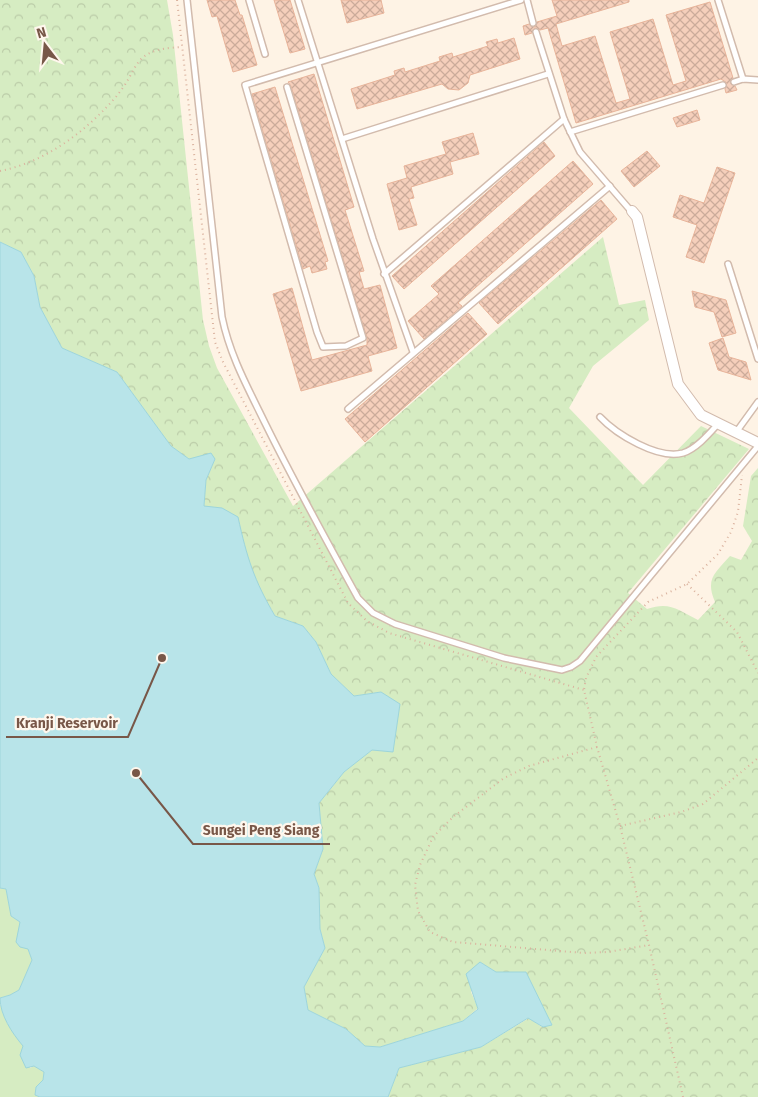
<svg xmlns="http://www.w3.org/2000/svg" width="758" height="1097" viewBox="0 0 758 1097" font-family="'Fira Sans',sans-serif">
<defs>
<pattern id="forest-crowns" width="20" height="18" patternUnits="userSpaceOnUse" patternTransform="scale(1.25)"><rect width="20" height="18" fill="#d6ecc2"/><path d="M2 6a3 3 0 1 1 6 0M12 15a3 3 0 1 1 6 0" fill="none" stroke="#bbcca8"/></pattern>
<pattern id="building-cross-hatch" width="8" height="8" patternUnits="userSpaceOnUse" patternTransform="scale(1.25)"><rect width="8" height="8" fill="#f5cfbb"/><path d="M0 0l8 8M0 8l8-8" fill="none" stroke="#cbab9a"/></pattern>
</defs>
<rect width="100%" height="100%" fill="#fef3e5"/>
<!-- green -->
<g fill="#d6ecc2">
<polygon points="0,888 6,889 11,916 20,922 32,960 19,990 10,995 0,998"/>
<polygon points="0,1004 7,1023 23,1046 30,1068 34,1066 44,1072 43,1080 36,1087 35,1094 40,1097 0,1097"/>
</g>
<!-- forest -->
<path fill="url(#forest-crowns)" d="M0,0H167L173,35L203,320L209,346L217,368L293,506L603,237L619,305L645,300L649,320L593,366L569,408L643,485L701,426L749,449L628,593L647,609C670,601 678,610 698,620L715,602C705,579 715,573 730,556L741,560L752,541L743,526L751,476L758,468V1097H388L399,1068L481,1047L529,1018L542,1027L526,972H496L480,962L471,992L478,1008L463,1021L380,1047L365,1046L346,1029L308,1010L304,987L325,948L320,929L319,888L314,874L323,849L319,803L344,772L372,750L381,692L354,696L331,674L316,642L303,626L275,616L256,583L246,555L222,508L204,507L206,480L215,459H189L171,446L117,372L62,348L40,307L34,276L21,252L0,242Z"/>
<!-- water -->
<path fill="#b8e4e9" stroke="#9dd5db" d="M0,242L21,252L34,276L40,307L62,348L117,372L171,446L189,459L211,453L215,459L206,480L204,506L222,508L238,517C247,558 254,580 275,616L303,626L316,642L331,674L354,696L381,692L400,704L393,752L372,750L344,772L319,803L323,849L314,874L319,888L320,929L325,948L304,987L308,1010L346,1029L365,1046L380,1047L463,1021L478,1009L466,974L480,962L496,972H526L552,1025L543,1027L528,1018L481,1047L399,1068L388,1097H40L35,1095L36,1087L43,1080L44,1072L34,1066L26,1068L20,1055L23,1046C12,1033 0,1015 0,998L10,995L19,990L32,960L28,949L20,947L16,942L20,922L11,916L6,889L0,888Z"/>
<!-- building -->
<g fill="url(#building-cross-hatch)" stroke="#e8b49a">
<polygon points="207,0 235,0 240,15 242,15 257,65 233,72 217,16 212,17"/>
<polygon points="274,0 290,0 305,49 290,53"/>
<polygon points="341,0 381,0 384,13 347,23"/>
<polygon points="552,0 629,0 629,2 556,24 562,46 595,36 616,103 630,99 610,32 653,19 673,85 686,81 666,15 710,2 733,78 730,83 735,86 737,90 726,93 725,89 727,83 721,79 576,123 548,28 540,30 535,28 532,33 525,35 523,26 529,24 535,27 537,22 557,16"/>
<polygon points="514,38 520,59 470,75 468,83 459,90 448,89 442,84 357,109 351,89 395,75 394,71 404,68 405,72 440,61 439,57 452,53 453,57 488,46 486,42 497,39 498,43"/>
<polygon points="314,74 354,207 345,210 364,271 359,272 364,289 380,285 397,348 368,356 372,371 301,391 273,294 292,288 312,360 367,345 367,338 291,86 288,82"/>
<polygon points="275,87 328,261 325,262 327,269 312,273 310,266 303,269 252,94"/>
<polygon points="697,110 700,120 677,127 673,118"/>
<polygon points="473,133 479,154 450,162 453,174 411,187 414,198 409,199 417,225 399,230 387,184 407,178 404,166 446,154 442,142"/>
<polygon points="544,142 555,156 404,289 392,276"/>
<polygon points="647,151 660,166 634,187 621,171"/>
<polygon points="573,161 593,184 458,303 462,306 424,339 408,321 439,294 431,286"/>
<polygon points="717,167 735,173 704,263 686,257 697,225 673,217 680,195 704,203"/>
<polygon points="601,200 617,219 498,324 479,303"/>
<polygon points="692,291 726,300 736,333 722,337 714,312 695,307"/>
<polygon points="468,313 487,334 365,442 345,419"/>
<polygon points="723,338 729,357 746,362 751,380 718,370 709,343"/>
</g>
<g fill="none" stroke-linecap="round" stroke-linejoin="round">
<!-- lane casing -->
<g stroke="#d2bbad" stroke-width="8">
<g id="lane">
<path d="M187,0L222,317C230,356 248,388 265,423C294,482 326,540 358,598L373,613L395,624L504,658L562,670L571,667L580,661L758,446"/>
<polyline points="249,0 265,54"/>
<polyline points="298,0 373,239 413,352"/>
<polyline points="527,0 533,23"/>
<polyline points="718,0 743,79"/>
<polyline points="536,32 564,119 580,152 631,211"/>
<polyline points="734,82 743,79 758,80"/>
<polyline points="287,87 363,338 346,346 323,347 317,332 245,85 521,0"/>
<polyline points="570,132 723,85"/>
<polyline points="342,139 548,74"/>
<polyline points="728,264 758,359"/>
<polyline points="384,274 564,119"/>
<polyline points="348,409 610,186"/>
<path d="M600,417C616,434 658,460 683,453C696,449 709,434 718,424"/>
<polyline points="737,431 758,402"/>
</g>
</g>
<!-- street casing -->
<g stroke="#d2bbad" stroke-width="12">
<polyline id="street" points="632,211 637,217 678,384 701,415 758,443"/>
</g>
<!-- path -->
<g stroke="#dab29e" stroke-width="2" stroke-dasharray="1 4" stroke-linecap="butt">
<polyline points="177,0 215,342 223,362 348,603 367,621 389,633 584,690"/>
<path d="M0,171C45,162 84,133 114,99C142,68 128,50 181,47"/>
<polyline points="687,584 737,632 758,673"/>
<polyline points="597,747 529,766 504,778 453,817 433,837 420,865 415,885 418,911 430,932 453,942 584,953 608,952 649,945"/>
<polyline points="620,826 681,812 703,804 758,758"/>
<polyline points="683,1097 649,945 620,826 597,747 584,690 586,678 596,657 648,602 687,584 718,554 731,532 738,512 742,475"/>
</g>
<!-- lane -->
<use href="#lane" stroke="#fff" stroke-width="5"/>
<!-- street -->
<use href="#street" stroke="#fff" stroke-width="10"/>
</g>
<!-- callouts -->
<path fill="none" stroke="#785748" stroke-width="2" d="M162 658L128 737H6M136 773L193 844H330"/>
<g fill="#785748" stroke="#fff7ed" stroke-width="2">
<circle cx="162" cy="658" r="5"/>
<circle cx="136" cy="773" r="5"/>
</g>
<g font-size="14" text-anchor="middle" font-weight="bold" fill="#785748" stroke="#fff7ed" stroke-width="4.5" stroke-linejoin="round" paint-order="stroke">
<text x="67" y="728">Kranji Reservoir</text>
<text x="261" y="835">Sungei Peng Siang</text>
</g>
<!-- north arrow -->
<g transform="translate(45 45) rotate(344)" stroke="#fff7ed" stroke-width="4" paint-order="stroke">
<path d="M0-4L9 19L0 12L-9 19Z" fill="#785748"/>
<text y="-8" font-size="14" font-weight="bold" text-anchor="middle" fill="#785748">N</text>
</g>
</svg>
